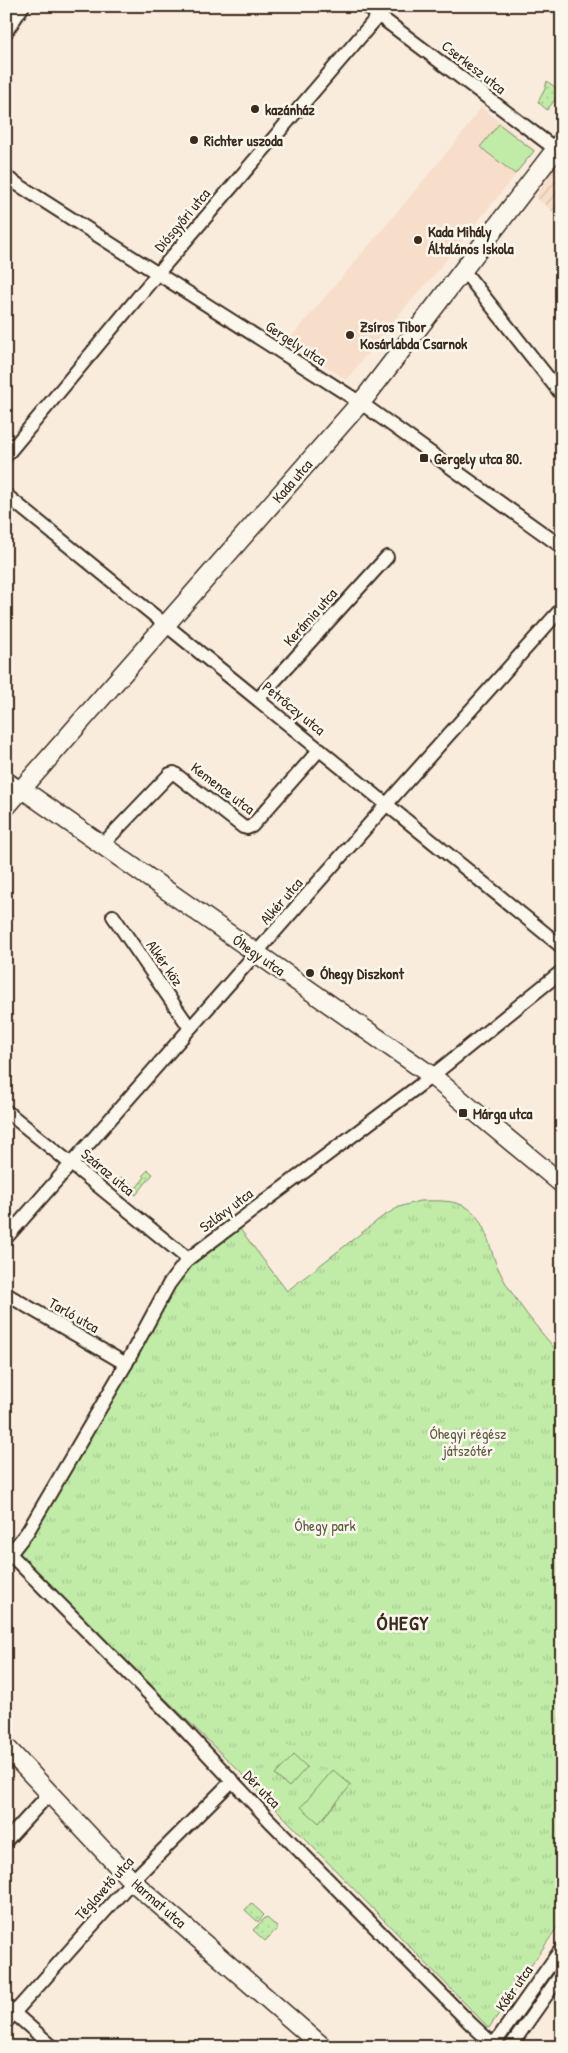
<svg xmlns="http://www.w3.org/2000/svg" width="568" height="2053" viewBox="0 0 568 2053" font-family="'Patrick Hand',sans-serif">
<defs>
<pattern id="industrial-furrows" width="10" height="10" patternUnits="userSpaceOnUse" patternTransform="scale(1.25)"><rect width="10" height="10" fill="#f7decb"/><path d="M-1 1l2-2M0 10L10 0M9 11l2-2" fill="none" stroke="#d5bfae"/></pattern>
<pattern id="grass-dots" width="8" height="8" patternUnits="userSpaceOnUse" patternTransform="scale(1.25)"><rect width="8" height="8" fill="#c0eca8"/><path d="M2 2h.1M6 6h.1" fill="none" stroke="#a6cb90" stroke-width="1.8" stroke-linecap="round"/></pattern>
<pattern id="park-tufts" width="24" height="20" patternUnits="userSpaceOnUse" patternTransform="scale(1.25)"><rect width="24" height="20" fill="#c0eca8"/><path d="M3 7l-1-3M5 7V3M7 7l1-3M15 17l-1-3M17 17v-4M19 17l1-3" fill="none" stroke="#a6cb90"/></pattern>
</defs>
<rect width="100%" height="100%" fill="#f9ecdd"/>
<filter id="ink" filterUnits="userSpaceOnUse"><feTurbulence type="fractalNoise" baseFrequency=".02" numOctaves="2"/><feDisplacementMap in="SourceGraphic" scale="10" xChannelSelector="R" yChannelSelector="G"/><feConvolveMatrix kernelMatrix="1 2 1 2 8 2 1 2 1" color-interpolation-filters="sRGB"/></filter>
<g filter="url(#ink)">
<!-- built -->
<polygon fill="#f7decb" points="481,107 536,150 430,280 390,324 347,380 287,342 407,200 462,134"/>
<!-- industrial -->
<polygon fill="url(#industrial-furrows)" points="556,167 562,170 562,219 535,197"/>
<!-- grass -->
<g fill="url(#grass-dots)" stroke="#7e8b63">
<polygon points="547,81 561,92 547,110 538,102 545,89"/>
<polygon points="148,1170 153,1174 136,1195 118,1181 121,1177 136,1188 145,1177 143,1175"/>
<polygon points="251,1903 264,1915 258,1922 245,1910"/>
<polygon points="266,1917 278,1928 265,1941 253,1930"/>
</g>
<!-- park -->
<path fill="url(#park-tufts)" stroke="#7e8b63" d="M419,1201C435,1201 454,1199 468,1208C486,1221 489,1247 497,1266C511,1298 540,1331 562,1357V1920L489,2028L239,1771L19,1555L63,1485L172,1289L192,1263L240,1229L287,1291L382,1217L399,1207Z"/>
<!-- garden -->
<g fill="#c0eca8" stroke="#7e8b63">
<polygon points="499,124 534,151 515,174 480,147"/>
<polygon points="294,1755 307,1767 289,1787 275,1775"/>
<polygon points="333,1770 351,1785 319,1823 301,1807"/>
</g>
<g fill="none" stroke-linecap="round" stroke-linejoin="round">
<!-- street casing -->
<g stroke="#3b2a1e" stroke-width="16">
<g id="street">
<polyline points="366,6 562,154"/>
<polyline points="6,32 23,6"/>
<polyline points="6,177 361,403 562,547"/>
<polyline points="463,270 562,395"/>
<polyline points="6,456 158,273 379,15 383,6"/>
<polyline points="6,495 562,947"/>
<polyline points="258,699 387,557"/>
<polyline points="6,778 22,789"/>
<polyline points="102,845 170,774 174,773 243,827 247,828 252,826 320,749"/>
<polyline points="113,916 190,1028"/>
<polyline points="6,1111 188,1259"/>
<polyline points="6,1238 400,789 562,608"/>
<polyline points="6,1294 126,1364"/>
<polyline points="6,1550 181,1726 269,1820 471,2024 496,2047"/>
<polyline points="6,1559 28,1531 126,1364 169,1284 188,1259 432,1076 562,971"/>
<polyline points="6,1841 49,1794"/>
<polyline points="6,2006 53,2047"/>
<polyline points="6,2022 132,1881 232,1781"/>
<polyline points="492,2047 562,1948"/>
<polyline points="510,2047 562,1973"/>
</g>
</g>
<!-- secondary casing -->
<g stroke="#3b2a1e" stroke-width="21">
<g id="secondary">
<polyline points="22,789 432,1076 562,1184"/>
<polyline points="6,807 367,395 562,141"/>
<polyline points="6,1747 132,1881 323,2047"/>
</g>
</g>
<!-- street -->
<use href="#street" stroke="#fbf7ec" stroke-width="12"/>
<!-- secondary -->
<use href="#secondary" stroke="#fbf7ec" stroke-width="18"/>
</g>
</g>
<!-- markers -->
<g fill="#3b2a1e" stroke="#fbf7ec" stroke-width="2">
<circle cx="255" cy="109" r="5"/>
<circle cx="194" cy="140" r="5"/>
<circle cx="418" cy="240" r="5"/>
<circle cx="350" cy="335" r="5"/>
<rect x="419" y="453" width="10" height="10" rx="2.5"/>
<circle cx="310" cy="973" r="5"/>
<rect x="458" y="1108" width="10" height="10" rx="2.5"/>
</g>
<g text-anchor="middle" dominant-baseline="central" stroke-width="5" stroke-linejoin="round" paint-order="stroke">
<!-- street labels -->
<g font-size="15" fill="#3b2a1e" stroke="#fbf7ec">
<text transform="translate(474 67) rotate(38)">Cserkesz utca</text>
<text transform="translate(182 220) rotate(-50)">Diósgyőri utca</text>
<text transform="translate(296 343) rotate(33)">Gergely utca</text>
<text transform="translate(292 481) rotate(-49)">Kada utca</text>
<text transform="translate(310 617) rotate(-48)">Kerámia utca</text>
<text transform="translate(294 708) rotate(39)">Petrőczy utca</text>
<text transform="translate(223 788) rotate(37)">Kemence utca</text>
<text transform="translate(281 901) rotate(-49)">Alkér utca</text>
<text transform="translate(259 955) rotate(35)">Óhegy utca</text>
<text transform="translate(165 963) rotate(55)">Alkér köz</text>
<text transform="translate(108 1172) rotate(40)">Száraz utca</text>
<text transform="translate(226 1210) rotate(-37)">Szlávy utca</text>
<text transform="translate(74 1315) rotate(30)">Tarló utca</text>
<text transform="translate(262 1789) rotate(46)">Dér utca</text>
<text transform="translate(104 1888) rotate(-48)">Téglavető utca</text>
<text transform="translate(159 1903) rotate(41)">Harmat utca</text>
<text transform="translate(514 1988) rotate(-55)">Kőér utca</text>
</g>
<!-- poi labels -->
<g font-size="15" font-weight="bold" fill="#3b2a1e" stroke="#fbf7ec" text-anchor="start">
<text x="265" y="109">kazánház</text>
<text x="204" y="140">Richter uszoda</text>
<text x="428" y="231">Kada Mihály<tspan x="428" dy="17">Általános Iskola</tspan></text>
<text x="360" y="326">Zsíros Tibor<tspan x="360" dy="17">Kosárlabda Csarnok</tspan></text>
<text x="434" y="458">Gergely utca 80.</text>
<text x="320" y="973">Óhegy Diszkont</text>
<text x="473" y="1113">Márga utca</text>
</g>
<!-- park labels -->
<g font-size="15" fill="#5c5a40" stroke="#fbf7ec">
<text x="468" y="1433">Óhegyi régész<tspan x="468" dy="17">játszótér</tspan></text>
<text x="325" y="1525">Óhegy park</text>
</g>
<!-- district labels -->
<g font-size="20" font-weight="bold" letter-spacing="1" fill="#3b2a1e" stroke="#fbf7ec">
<text x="403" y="1622">ÓHEGY</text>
</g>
</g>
<!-- margin -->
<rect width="568" height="2053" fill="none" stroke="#fbf7ec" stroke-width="25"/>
<rect x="12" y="12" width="543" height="2028" fill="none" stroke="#3b2a1e" stroke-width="2" filter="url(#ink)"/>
</svg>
